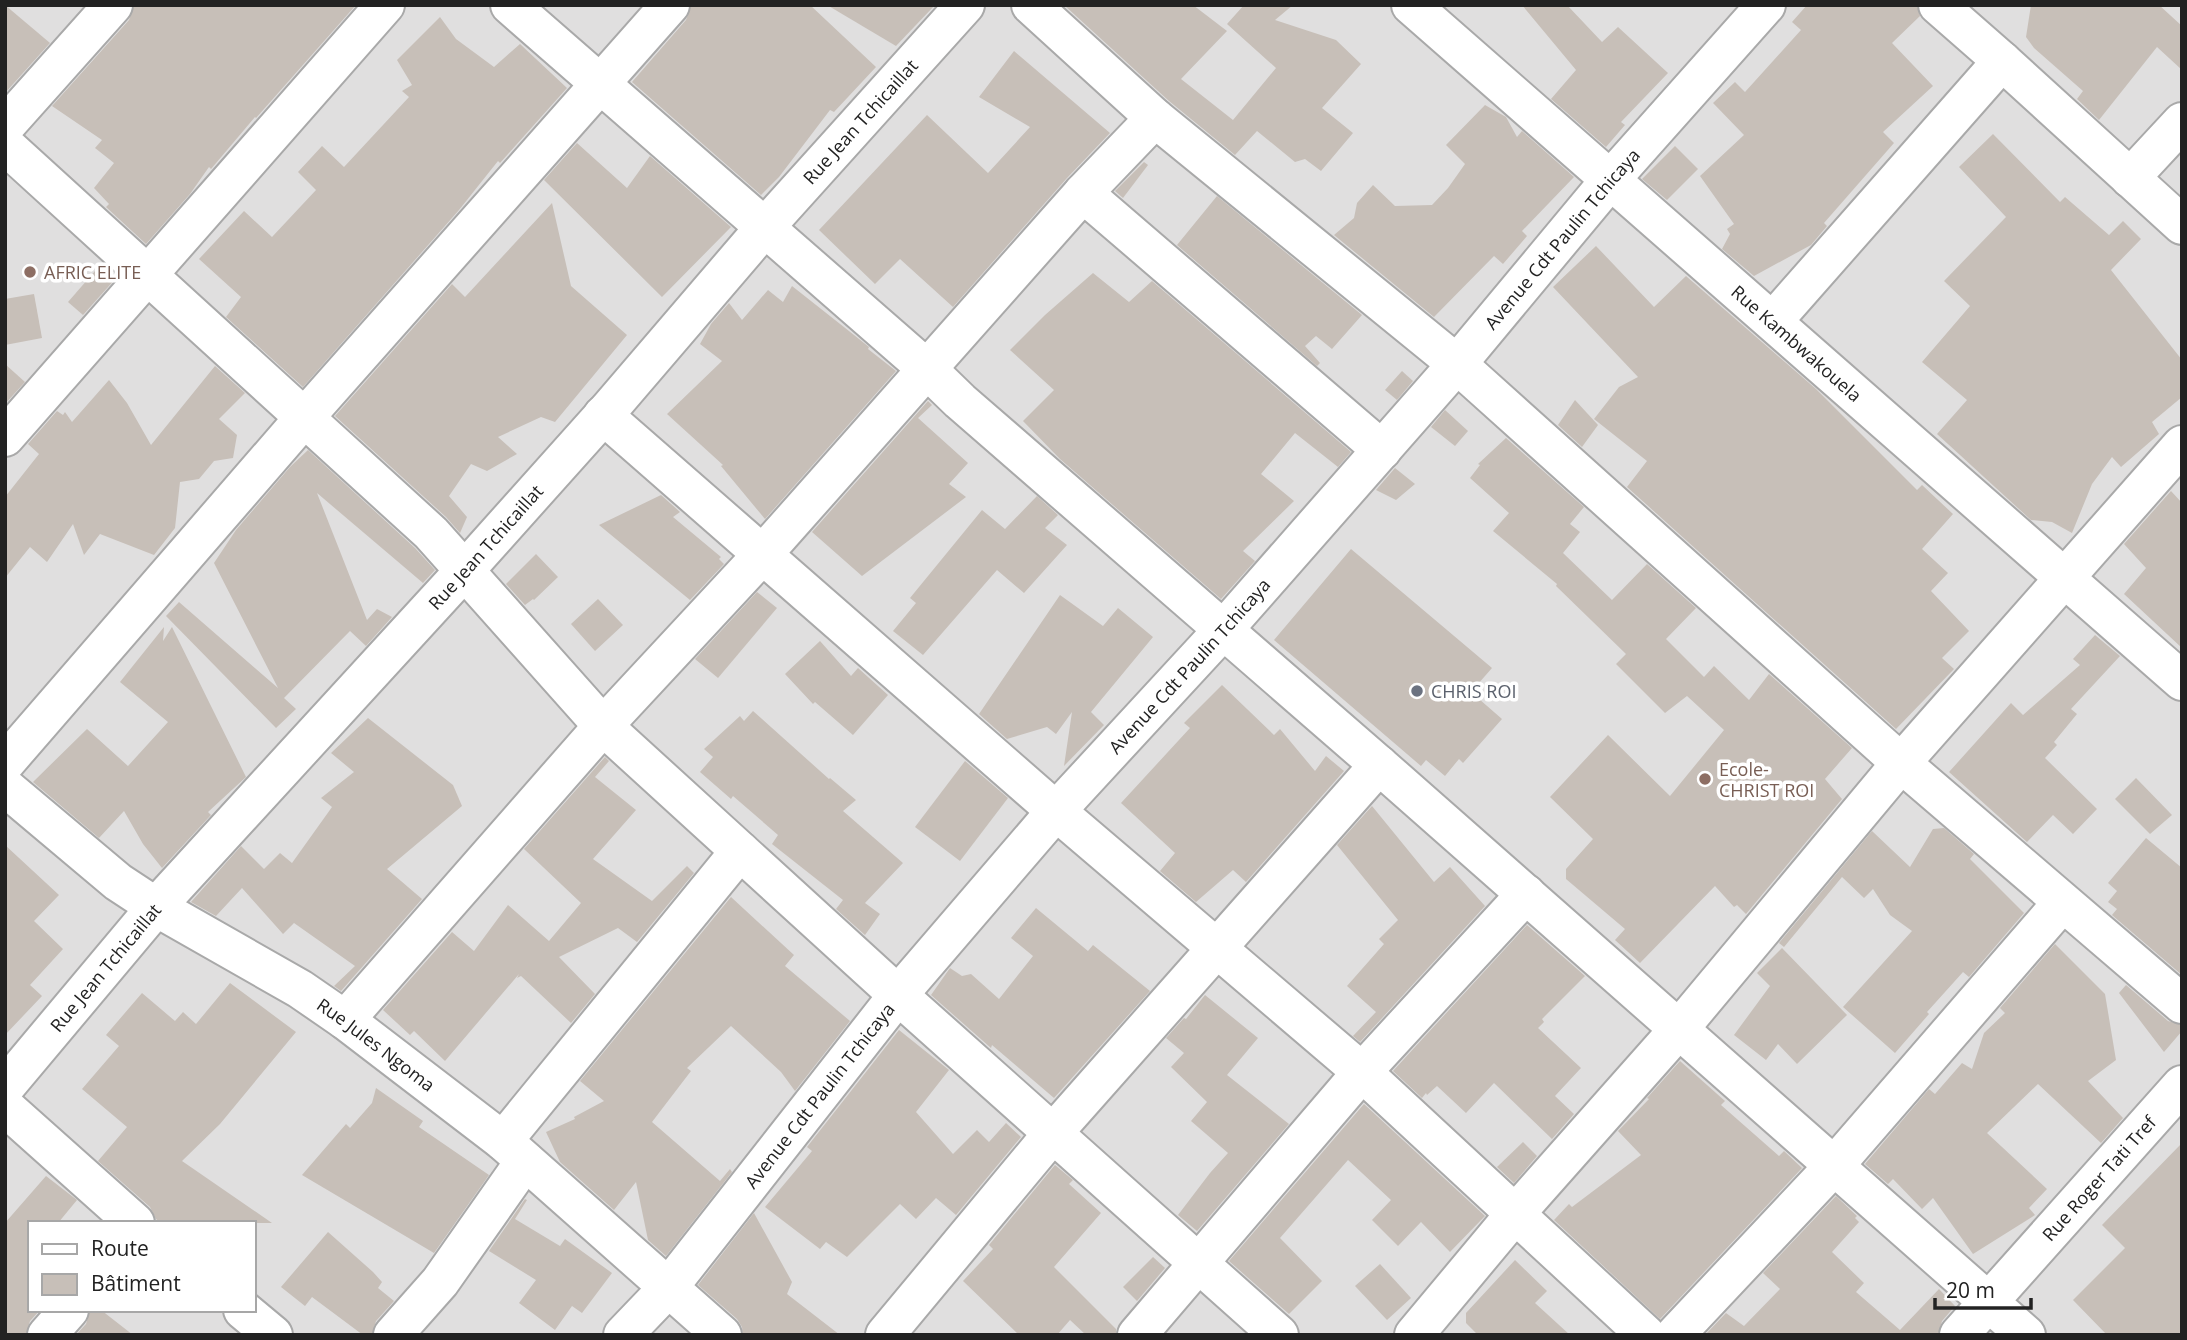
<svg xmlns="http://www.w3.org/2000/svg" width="2187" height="1340" viewBox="0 0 2187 1340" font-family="'Open Sans',sans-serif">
<rect width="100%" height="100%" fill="#f2efe9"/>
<!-- residential -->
<path fill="#e0dfdf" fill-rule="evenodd" d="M5,5H2182V1335H5ZM30,1223H254V1310H30Z"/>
<!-- building -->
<g fill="#c7bfb8">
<polygon points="5,5 50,43 5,93"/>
<polygon points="134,5 356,5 256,118 255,117 211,169 209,167 190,194 146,244 106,207 109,204 94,188 114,163 95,148 102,140 52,106 129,20"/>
<polygon points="691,5 810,5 876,67 834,112 830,110 779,177 761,195 632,82 686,20"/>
<polygon points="827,5 935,5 896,46"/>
<polygon points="1064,5 1193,5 1227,31 1181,79 1233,120 1276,68 1227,24 1244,5 1293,5 1275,20 1336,40 1361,64 1322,108 1353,133 1321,171 1305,159 1295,162 1257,131 1235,155 1169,101"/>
<polygon points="1522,5 1567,5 1602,42 1618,27 1668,73 1621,122 1625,125 1606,147 1551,99 1576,70"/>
<polygon points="1807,5 1917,5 1920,16 1892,43 1933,86 1883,132 1894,143 1824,223 1827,226 1811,245 1754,276 1722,249 1730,234 1727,229 1734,224 1700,176 1744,135 1713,103 1735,82 1745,92 1801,30 1792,22"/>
<polygon points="2031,5 2159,5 2182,26 2182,70 2157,47 2099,120 2077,99 2083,91 2034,48 2026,37"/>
<polygon points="440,17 456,39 494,67 520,44 567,88 500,163 498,161 459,210 303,387 226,317 241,297 199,259 244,211 272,237 316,190 298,172 322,146 344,167 409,97 402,91 412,85 397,60"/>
<polygon points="1014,51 1110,133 1067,178 953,307 900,259 875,284 819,230 927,115 988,173 1030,127 979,97"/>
<polygon points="1485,105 1506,117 1517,137 1522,131 1574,177 1522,231 1527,236 1503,264 1494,256 1434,317 1334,235 1354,218 1357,203 1373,185 1395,206 1432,205 1448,188 1465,164 1446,145"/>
<polygon points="1993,134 2060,202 2065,197 2109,235 2123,221 2141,239 2111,270 2182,360 2182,397 2152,422 2159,434 2121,467 2112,457 2092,484 2072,533 2052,522 2031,520 1937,434 1967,400 1922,362 1970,306 1944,281 2006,217 1959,167"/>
<polygon points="577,143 627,188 650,156 731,227 662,297 544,180"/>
<polygon points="1675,146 1698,169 1667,200 1642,179"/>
<polygon points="1144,162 1148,165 1123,198 1115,191"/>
<polygon points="1217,196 1362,315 1332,349 1316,336 1305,346 1320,363 1317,366 1177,245"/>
<polygon points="552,203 571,286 627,335 555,422 541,417 498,437 517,454 487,471 471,464 449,496 467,517 460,533 446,517 335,416 452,284 465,297"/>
<polygon points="1596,246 1654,307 1686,276 1816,389 1917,490 1922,485 1953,514 1922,549 1948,573 1931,591 1969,631 1942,658 1954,669 1896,729 1627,487 1647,461 1594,419 1619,387 1638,377 1553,287"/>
<polygon points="102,263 117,277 83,315 68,302"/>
<polygon points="1093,273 1129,302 1152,281 1351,452 1338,467 1295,433 1261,474 1294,501 1243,551 1255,561 1221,599 1060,459 1023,421 1054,390 1010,350 1045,315"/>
<polygon points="792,286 854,335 869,347 868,349 896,371 765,519 721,466 723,465 667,414 722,361 700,344 711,324 729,303 742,320 768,290 783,302"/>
<polygon points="34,294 42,338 5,345 5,299"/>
<polygon points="5,364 25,382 5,404"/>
<polygon points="215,366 245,393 219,419 237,435 233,458 214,461 199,479 180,482 175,528 154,555 100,534 84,555 73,524 47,562 30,547 5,578 5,497 39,454 28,444 57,411 63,415 65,412 72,422 109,380 127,403 151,445"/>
<polygon points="1402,371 1413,381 1397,400 1385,390"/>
<polygon points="1575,400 1598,425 1582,447 1558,425"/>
<polygon points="928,401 932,405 918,418 968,463 949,484 966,497 862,576 812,532"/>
<polygon points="1445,410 1468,431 1455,446 1431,427"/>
<polygon points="1506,438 1584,507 1570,524 1580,532 1563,553 1612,600 1647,564 1696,608 1666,639 1704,677 1714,666 1749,700 1769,674 1852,748 1825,779 1842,799 1746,914 1737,905 1734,907 1715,886 1640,963 1615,940 1625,929 1566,879 1566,869 1593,839 1550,797 1608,735 1670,796 1724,730 1687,696 1665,713 1616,664 1626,654 1556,586 1557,584 1493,531 1509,513 1470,478 1480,465 1478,464"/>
<polygon points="308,450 415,548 435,570 423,583 317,493 367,620 377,609 392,617 366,646 350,631 284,698 296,709 276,728 166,616 179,602 278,688 214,563 236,530 290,467"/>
<polygon points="1395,468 1415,484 1396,500 1376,490"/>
<polygon points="2171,491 2182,503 2182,648 2124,594 2146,568 2124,544"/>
<polygon points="661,495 680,512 673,517 721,557 719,559 724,564 690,600 599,525"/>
<polygon points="1037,496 1058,515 1045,528 1067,545 1024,593 997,570 923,655 893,631 916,603 910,598 982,510 1005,529"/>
<polygon points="1351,549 1492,668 1471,692 1502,719 1463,763 1459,759 1445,776 1426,760 1421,766 1274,640"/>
<polygon points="536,554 558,577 534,600 533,599 525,605 506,584"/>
<polygon points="757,592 777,608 718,678 695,659"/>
<polygon points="1060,595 1103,626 1118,608 1153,637 1091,712 1104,725 1064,766 1072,712 1056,734 1047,727 1007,739 979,714"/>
<polygon points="598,599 623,625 595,651 571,624"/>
<polygon points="164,627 163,641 172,627 246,777 208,812 211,815 162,868 143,844 124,811 99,838 33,782 87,729 128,766 168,722 120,682"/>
<polygon points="2095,635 2120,656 2071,709 2077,714 2054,742 2057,745 2045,758 2097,809 2073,834 2053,815 2027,842 1949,772 2011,703 2023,715 2080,665 2073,659"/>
<polygon points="820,641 851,676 858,668 888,695 853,735 815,702 813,704 785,674"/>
<polygon points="1222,685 1274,735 1280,729 1315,771 1326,756 1344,771 1246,882 1233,870 1196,902 1160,871 1175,853 1121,803 1190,728 1184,723"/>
<polygon points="753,711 829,779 830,778 856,800 843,811 903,863 865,903 880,914 865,935 836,909 843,900 772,844 778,835 733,796 731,799 700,772 713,757 704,749 740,716 744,721"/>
<polygon points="368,718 453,785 462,806 387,869 422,899 341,991 334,986 355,966 294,923 283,934 242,888 216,916 191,902 241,846 264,869 280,853 292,863 332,807 321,798 354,772 331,753"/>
<polygon points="605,757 609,761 595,777 636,810 593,859 652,901 687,866 694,873 637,942 618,928 559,957 595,994 571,1023 521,976 517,978 519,974 445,1061 414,1031 410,1035 383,1010 452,932 474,951 508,905 549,941 581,903 524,849"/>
<polygon points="965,761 1008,798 960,861 915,827"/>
<polygon points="2136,778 2172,815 2150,834 2115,799"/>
<polygon points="1372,806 1434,882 1450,867 1485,906 1360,1042 1353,1036 1376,1012 1347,986 1384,944 1379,939 1398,920 1337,845"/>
<polygon points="1944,828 1974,854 1970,859 2024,913 1969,977 1963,972 1927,1012 1929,1014 1895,1053 1843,1007 1912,931 1890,915 1873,889 1864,898 1842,877 1784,947 1779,943 1872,831 1910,867 1933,829"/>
<polygon points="2146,838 2182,868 2182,975 2112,915 2117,909 2108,902 2117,891 2108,883"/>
<polygon points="5,845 59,895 34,921 63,949 30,985 42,996 5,1035"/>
<polygon points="731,897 794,955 785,966 850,1021 795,1091 781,1072 731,1026 687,1068 691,1071 652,1122 720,1181 730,1169 732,1172 666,1256 648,1240 636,1182 614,1210 560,1162 546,1132 575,1119 574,1117 604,1101 580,1081"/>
<polygon points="1036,908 1088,951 1093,945 1150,991 1054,1098 992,1045 991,1048 931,995 950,968 962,976 971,974 999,999 1033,956 1011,938"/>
<polygon points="1527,925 1585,976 1542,1019 1544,1022 1538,1028 1581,1068 1555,1096 1574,1114 1552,1139 1494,1083 1466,1113 1437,1086 1427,1095 1426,1093 1422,1098 1393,1071"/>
<polygon points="2055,944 2105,994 2116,1060 2088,1081 2123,1118 2101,1143 2038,1084 1987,1133 2047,1189 2029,1208 2035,1215 1973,1254 1933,1198 1922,1209 1893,1179 1888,1184 1865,1164 1929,1089 1935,1094 1962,1063 1972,1069 1984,1033 2005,1013 2000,1008"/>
<polygon points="1782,948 1847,1015 1797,1064 1778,1044 1766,1060 1734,1035 1770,986 1757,973"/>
<polygon points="230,983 296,1032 220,1124 182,1161 272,1223 161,1223 156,1219 150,1207 98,1161 127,1127 82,1089 119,1046 106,1035 142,993 175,1021 183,1012 196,1024"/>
<polygon points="2126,985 2168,1021 2182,1025 2182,1031 2164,1052 2119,993"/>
<polygon points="1205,995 1258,1038 1227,1075 1289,1124 1197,1231 1178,1215 1210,1173 1228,1153 1191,1121 1207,1102 1171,1067 1184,1053 1166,1038 1184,1018 1186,1019"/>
<polygon points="899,1030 949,1070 916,1112 953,1154 977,1130 989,1142 1006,1123 1021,1137 956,1215 936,1198 916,1219 900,1204 847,1257 826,1242 820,1249 765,1207 812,1151 807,1147"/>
<polygon points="1680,1061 1725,1101 1721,1105 1779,1156 1784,1151 1802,1168 1660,1319 1554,1220 1569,1204 1572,1207 1641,1155 1618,1131 1649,1099 1647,1098"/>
<polygon points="376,1088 423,1121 419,1127 489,1175 434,1253 302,1175 346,1124 350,1128 372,1103"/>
<polygon points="1364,1104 1485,1216 1450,1252 1421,1222 1398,1246 1372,1220 1391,1200 1348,1160 1280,1238 1322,1281 1289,1314 1229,1261"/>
<polygon points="1523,1142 1537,1156 1514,1183 1497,1167"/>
<polygon points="2182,1143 2182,1335 2107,1335 2073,1300 2125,1248 2102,1225"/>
<polygon points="1055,1165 1073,1180 1069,1184 1101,1213 1054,1267 1116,1329 1116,1335 1086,1335 1070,1320 1057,1335 1019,1335 963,1281 993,1249 989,1245"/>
<polygon points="46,1176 77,1200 58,1223 30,1223 30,1310 40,1310 30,1321 26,1335 5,1335 5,1223"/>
<polygon points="1836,1196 1857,1216 1855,1218 1859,1222 1832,1252 1864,1283 1856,1292 1900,1330 1939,1289 1955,1306 1942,1321 1938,1335 1705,1335 1726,1313 1744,1326 1780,1289 1763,1273"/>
<polygon points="525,1199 527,1200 515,1219 560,1246 565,1239 612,1273 582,1313 572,1306 555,1330 519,1303 536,1280 489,1251"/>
<polygon points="754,1213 792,1282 787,1294 840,1335 743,1335 742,1327 737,1319 698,1285"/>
<polygon points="328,1232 373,1272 382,1282 378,1288 394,1301 376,1321 372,1335 363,1335 312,1297 305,1306 281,1287"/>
<polygon points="1153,1257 1165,1268 1137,1301 1123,1287"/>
<polygon points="1515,1260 1547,1291 1535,1303 1570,1335 1478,1335 1466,1323 1466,1313"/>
<polygon points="1380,1264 1411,1298 1387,1320 1355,1286"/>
<polygon points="90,1310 101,1310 133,1335 76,1335 86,1324"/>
</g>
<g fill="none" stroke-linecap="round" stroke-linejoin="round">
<!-- minor casing -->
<g stroke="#a9a9a9" stroke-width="42">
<g id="minor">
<polyline points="510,5 927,369 960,401 1379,765 2026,1335"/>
<polyline points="1031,5 1155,118 1457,364 1901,763 2182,1004"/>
<path id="s1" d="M1411,5L2182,681"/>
<polyline points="1938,5 2002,61 2182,225"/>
<polyline points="5,126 113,5"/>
<polyline points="5,145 431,533 603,726 898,995 1279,1335"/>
<polyline points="2130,178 2182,122"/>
<polyline points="1083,193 1382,450"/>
<polyline points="1773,321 2002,61"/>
<polyline points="603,415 1056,811 1362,1072 1646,1335"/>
<polyline points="5,437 385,5"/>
<polyline points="5,763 304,418 670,5"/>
<path id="s2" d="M5,787L118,882L156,907L300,989L345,1020L503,1141L722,1335"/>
<polyline points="345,1020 603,726 762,555 1083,193 1155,118"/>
<path id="s3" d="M5,1087L156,907L465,570L610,408L765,227L965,5"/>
<polyline points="5,1107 135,1223"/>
<polyline points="503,1141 740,851"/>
<polyline points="243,1310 273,1335"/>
<polyline points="47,1335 69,1310"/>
<polyline points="393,1335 440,1282 525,1161"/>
<path id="s4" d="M623,1335L668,1288L898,995L1056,811L1224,629L1457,364L1611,179L1766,5"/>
<polyline points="885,1335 1053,1133 1379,765"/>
<polyline points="1137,1335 1362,1072 1526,894"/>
<polyline points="1414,1335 1515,1214 1679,1029 1901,763 2182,445"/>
<polyline points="1675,1335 1834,1166 2062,903"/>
<path id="s5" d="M1959,1335L2182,1085"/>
</g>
</g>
<!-- minor -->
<use href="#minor" stroke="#fff" stroke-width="38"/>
</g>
<!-- markers -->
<g fill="#8d6e63" stroke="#fff" stroke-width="2.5">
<circle cx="30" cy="272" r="7"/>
<circle cx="1705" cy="779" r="7"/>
</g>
<circle fill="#6b7280" stroke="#fff" stroke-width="2.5" cx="1417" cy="691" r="7"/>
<g text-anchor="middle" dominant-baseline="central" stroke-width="7" stroke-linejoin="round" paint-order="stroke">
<!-- street labels -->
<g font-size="18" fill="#222" stroke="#fff">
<text stroke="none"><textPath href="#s3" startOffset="1290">Rue Jean Tchicaillat</textPath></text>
<text stroke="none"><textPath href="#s4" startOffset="1444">Avenue Cdt Paulin Tchicaya</textPath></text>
<text stroke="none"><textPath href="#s1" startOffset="513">Rue Kambwakouela</textPath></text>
<text stroke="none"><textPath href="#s3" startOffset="723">Rue Jean Tchicaillat</textPath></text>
<text stroke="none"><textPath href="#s4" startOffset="877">Avenue Cdt Paulin Tchicaya</textPath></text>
<text stroke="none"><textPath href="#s3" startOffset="156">Rue Jean Tchicaillat</textPath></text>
<text stroke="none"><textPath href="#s2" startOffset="453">Rue Jules Ngoma</textPath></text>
<text stroke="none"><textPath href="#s4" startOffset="310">Avenue Cdt Paulin Tchicaya</textPath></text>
<text stroke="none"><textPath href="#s5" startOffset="210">Rue Roger Tati Tref</textPath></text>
</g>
<!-- education labels -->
<g font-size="18" fill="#785e54" stroke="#fff" text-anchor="start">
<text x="44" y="272">AFRIC ELITE</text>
<text x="1719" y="769">Ecole-<tspan x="1719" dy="21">CHRIST ROI</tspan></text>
</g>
<!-- worship labels -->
<g font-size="18" fill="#5b616d" stroke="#fff" text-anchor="start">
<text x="1431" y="691">CHRIS ROI</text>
</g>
</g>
<!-- border -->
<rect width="2187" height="1340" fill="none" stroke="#222222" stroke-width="14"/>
<!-- legend -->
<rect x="28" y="1221" width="228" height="91" fill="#ffffff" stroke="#a7a7a7" stroke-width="2"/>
<rect x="42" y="1244" width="35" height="10" fill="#ffffff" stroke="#a7a7a7" stroke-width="2"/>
<text x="91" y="1256" font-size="21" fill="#222222">Route</text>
<rect x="42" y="1274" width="35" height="21" fill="#c7bfb8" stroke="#a7a7a7" stroke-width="2"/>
<text x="91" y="1291" font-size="21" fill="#222222">Bâtiment</text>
<!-- scale -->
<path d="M1935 1298v10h96v-10" fill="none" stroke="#222222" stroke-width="3.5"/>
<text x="1946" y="1298" font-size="21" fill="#222222" stroke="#ffffff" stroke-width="5" paint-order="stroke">20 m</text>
</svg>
